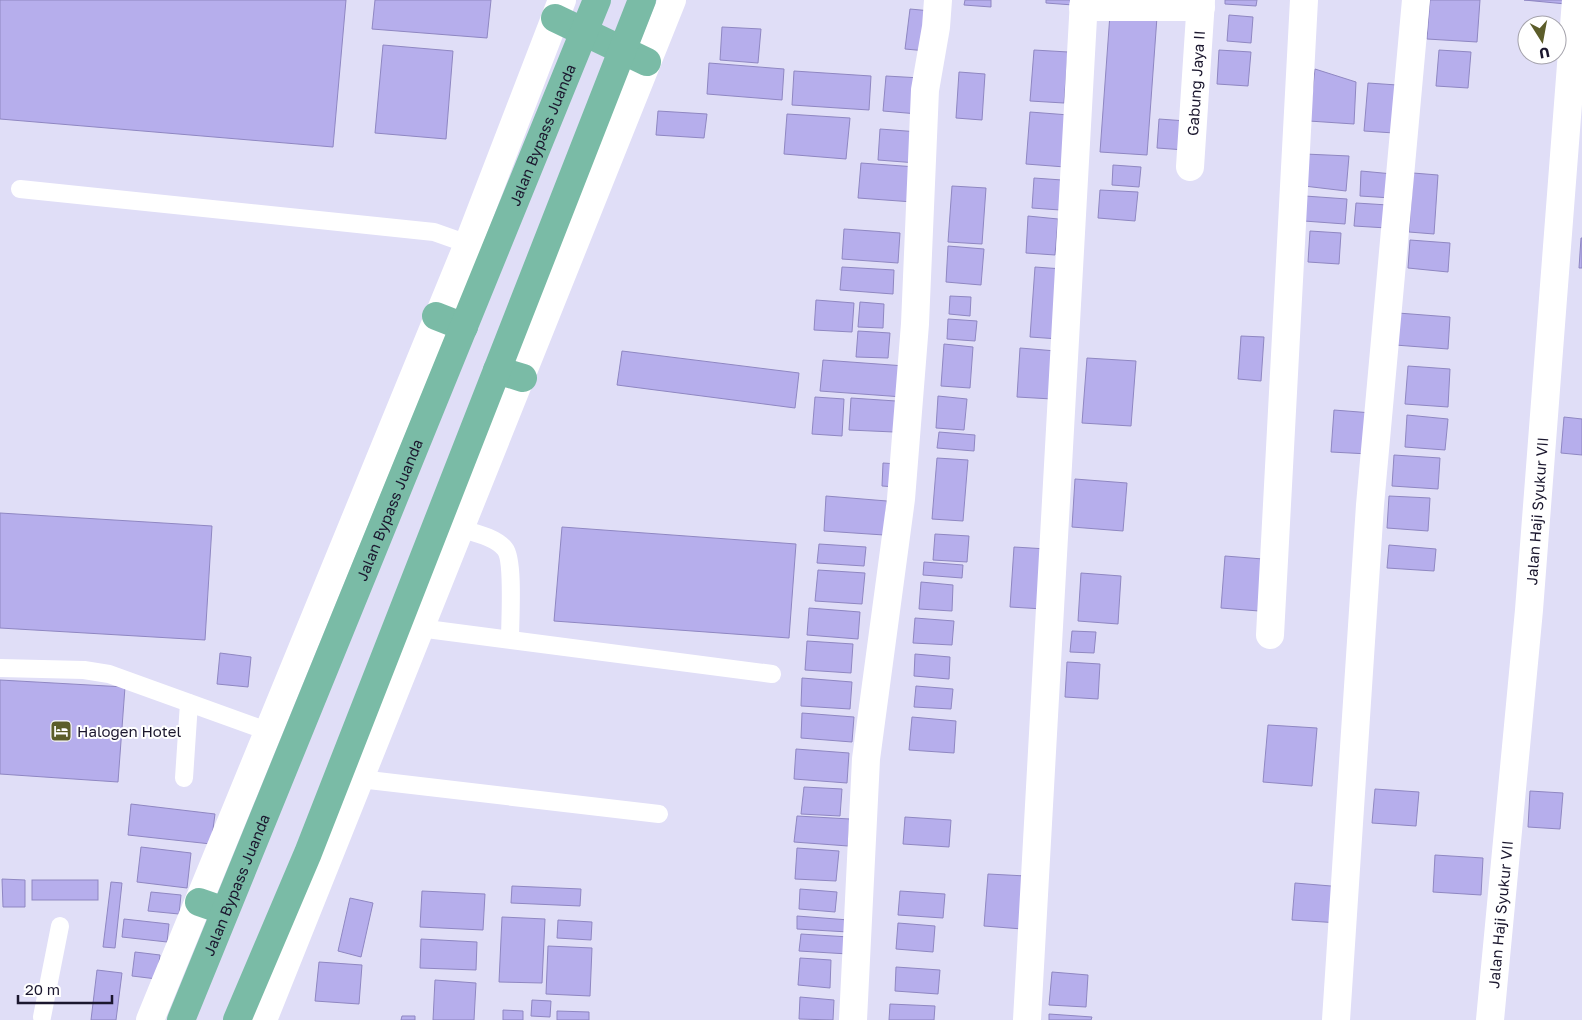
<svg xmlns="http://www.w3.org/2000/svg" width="1582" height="1020" viewBox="0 0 1582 1020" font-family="'Golos Text',sans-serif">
<rect width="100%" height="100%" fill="#e0def7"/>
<!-- building -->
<g fill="#b6aeec" stroke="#8f87c2">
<polygon points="0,0 346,0 333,147 0,119"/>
<polygon points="375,0 491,0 487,38 372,29"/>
<polygon points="965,0 991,0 991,7 964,5"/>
<polygon points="1046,0 1074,0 1073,5 1046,3"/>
<polygon points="1225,0 1257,0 1256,6 1225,4"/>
<polygon points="1430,0 1480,0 1477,42 1427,39"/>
<polygon points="1524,0 1566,0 1566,4"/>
<polygon points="910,9 931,11 927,51 905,49"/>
<polygon points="1110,14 1157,17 1147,155 1100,152"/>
<polygon points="1229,15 1253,17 1251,43 1227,41"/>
<polygon points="722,27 761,29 758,63 720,60"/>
<polygon points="383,45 453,51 446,139 375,133"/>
<polygon points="1034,50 1068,52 1064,103 1030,101"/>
<polygon points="1219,50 1251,52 1248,86 1217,84"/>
<polygon points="1439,50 1471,52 1468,88 1436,86"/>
<polygon points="709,63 784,69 782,100 707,94"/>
<polygon points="1315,69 1356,82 1354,124 1309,121"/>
<polygon points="794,71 871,76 869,110 792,105"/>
<polygon points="959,72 985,74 982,120 956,118"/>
<polygon points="886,76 921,78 918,114 883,111"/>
<polygon points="1368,83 1397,85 1394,133 1364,131"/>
<polygon points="658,111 707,114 704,138 656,135"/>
<polygon points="1030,112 1069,115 1065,167 1026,164"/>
<polygon points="787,114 850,118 846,159 784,154"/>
<polygon points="1159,119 1186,121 1185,150 1157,148"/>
<polygon points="880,129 919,132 917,163 878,160"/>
<polygon points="1305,154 1349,156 1346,191 1304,186"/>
<polygon points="861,163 916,167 913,202 858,198"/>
<polygon points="1113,165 1141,167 1139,187 1112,185"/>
<polygon points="1361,171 1393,174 1392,198 1360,196"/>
<polygon points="1413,173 1438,175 1434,234 1409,232"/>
<polygon points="1034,178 1062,180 1060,210 1032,208"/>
<polygon points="952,186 986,188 982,244 948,242"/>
<polygon points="1100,190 1138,192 1135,221 1098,218"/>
<polygon points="1305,196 1347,199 1345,224 1304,221"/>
<polygon points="1356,203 1388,205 1387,228 1354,226"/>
<polygon points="1028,216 1058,219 1055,255 1026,253"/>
<polygon points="844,229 900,233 898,263 842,259"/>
<polygon points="1310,231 1341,233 1339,264 1308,262"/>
<polygon points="1581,238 1582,238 1582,268 1579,268"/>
<polygon points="1410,240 1450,243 1448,272 1408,268"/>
<polygon points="948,246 984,249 981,285 946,282"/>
<polygon points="842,267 894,270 893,294 840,290"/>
<polygon points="1035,267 1063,269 1059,339 1030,337"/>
<polygon points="950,296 971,297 970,316 949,314"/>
<polygon points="816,300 854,303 852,332 814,330"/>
<polygon points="860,302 884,304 883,328 858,327"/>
<polygon points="1398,313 1450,317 1448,349 1395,345"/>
<polygon points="948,319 977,321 975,341 947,339"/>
<polygon points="858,331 890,333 888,358 856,357"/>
<polygon points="1241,336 1264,337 1261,381 1238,379"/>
<polygon points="944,344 973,347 970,388 941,386"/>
<polygon points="1020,348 1056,351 1052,399 1017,397"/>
<polygon points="622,351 799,373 795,408 617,385"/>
<polygon points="1087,358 1136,361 1131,426 1082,423"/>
<polygon points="823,360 905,366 903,397 820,391"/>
<polygon points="1408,366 1450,369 1448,407 1405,404"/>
<polygon points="938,396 967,399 964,430 936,428"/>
<polygon points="815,397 844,399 842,436 812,434"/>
<polygon points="851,398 896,401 894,432 849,430"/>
<polygon points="1334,410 1372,413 1369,454 1331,452"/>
<polygon points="1407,415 1448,419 1445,450 1405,447"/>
<polygon points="1564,417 1582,419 1582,455 1561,453"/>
<polygon points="939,432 975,435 974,451 937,448"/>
<polygon points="1394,455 1440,458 1438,489 1392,486"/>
<polygon points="937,458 968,460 963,521 932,519"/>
<polygon points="883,463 898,464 896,487 882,486"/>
<polygon points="1075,479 1127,483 1123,531 1072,527"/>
<polygon points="826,496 887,501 884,535 824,531"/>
<polygon points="1389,496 1430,498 1428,531 1387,528"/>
<polygon points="0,513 212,526 205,640 0,628"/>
<polygon points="562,527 796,544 789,638 554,621"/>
<polygon points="935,534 969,536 967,562 933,560"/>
<polygon points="819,544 866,547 864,566 817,563"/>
<polygon points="1389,545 1436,549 1434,571 1387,568"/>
<polygon points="1014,547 1047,549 1043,609 1010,607"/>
<polygon points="1225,556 1263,559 1259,611 1221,608"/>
<polygon points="924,562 963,565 962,578 923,575"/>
<polygon points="818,570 865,573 862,604 815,601"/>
<polygon points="1081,573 1121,576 1118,624 1078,621"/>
<polygon points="921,582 953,585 952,611 919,609"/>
<polygon points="809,608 860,612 858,639 807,635"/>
<polygon points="915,618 954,621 952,645 913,643"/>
<polygon points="1072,631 1096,632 1094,653 1070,652"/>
<polygon points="807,641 853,644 851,673 805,670"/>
<polygon points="220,653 251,657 248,687 217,684"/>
<polygon points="915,654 950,657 949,679 914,676"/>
<polygon points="1067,662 1100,664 1098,699 1065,697"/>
<polygon points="802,678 852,682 850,709 801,706"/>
<polygon points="0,680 125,687 118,782 0,774"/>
<polygon points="916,686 953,689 951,709 914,707"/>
<polygon points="802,713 854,717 852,742 801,738"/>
<polygon points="912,717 956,721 954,753 909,750"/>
<polygon points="1268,725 1317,728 1312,786 1263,782"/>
<polygon points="796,749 849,753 847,783 794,779"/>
<polygon points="804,787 842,789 840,816 801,814"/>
<polygon points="1375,789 1419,792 1416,826 1372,823"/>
<polygon points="1530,791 1563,793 1560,829 1528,827"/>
<polygon points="131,804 215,814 211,844 128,835"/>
<polygon points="797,816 850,819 848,846 794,842"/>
<polygon points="905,817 951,820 949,847 903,844"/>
<polygon points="141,847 191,853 187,888 137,882"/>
<polygon points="797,848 839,851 836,881 795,879"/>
<polygon points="1435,855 1483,858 1481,895 1433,892"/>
<polygon points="988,874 1026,876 1022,929 984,926"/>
<polygon points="2,879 25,880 25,907 3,907"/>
<rect x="32" y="880" width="66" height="20"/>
<polygon points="111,882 122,883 115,948 103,947"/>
<polygon points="1295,883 1343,887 1340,923 1292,920"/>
<polygon points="512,886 581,889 580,906 511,903"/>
<polygon points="800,889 837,892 835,912 799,909"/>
<polygon points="422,891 485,894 483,930 420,927"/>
<polygon points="900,891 945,894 943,918 898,915"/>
<polygon points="151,892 181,895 179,914 148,911"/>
<polygon points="350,898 373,903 361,957 338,951"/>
<polygon points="797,916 849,920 848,932 797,929"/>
<polygon points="502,917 545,919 542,983 499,982"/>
<polygon points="124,919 169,924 167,942 122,937"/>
<polygon points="558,920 592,922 591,940 557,938"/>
<polygon points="898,923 935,926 933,952 896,949"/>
<polygon points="801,934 849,937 848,954 799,951"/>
<polygon points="421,939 477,942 476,970 420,968"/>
<polygon points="548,946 592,948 590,996 546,994"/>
<polygon points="135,952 160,955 157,979 132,976"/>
<polygon points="800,958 831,960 830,988 798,985"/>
<polygon points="319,962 362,965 359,1004 315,1001"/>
<polygon points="896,967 940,970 938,994 895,991"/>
<polygon points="97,970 122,973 116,1020 91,1020"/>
<polygon points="1052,972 1088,975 1086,1007 1049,1005"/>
<polygon points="435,980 476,983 474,1020 433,1020"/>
<polygon points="800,997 834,1000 833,1020 799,1019"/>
<polygon points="532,1000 551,1001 550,1017 531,1016"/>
<polygon points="890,1004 935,1006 934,1020 889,1020"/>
<polygon points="503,1010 523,1011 523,1020 503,1020"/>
<polygon points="557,1011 589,1012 589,1020 557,1020"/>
<polygon points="1049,1014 1092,1017 1091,1020 1049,1020"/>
<polygon points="402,1016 415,1016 415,1020 401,1020"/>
</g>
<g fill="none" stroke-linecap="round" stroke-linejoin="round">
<!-- service -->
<g stroke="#fff" stroke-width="18">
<polyline points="20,189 434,232 468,244"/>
<path d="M452,526C468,532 494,535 505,549C514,560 510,622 510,639"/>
<polyline points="419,628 772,674"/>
<polyline points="0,668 84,670 109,674 270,732"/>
<polyline points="184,778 189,703"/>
<polyline points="360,779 659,814"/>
<polyline points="42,1017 60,926"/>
</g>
<!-- minor -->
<g stroke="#fff" stroke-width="28">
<polyline points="1083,7 1201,7"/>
<path id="s1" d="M1190,167L1201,0"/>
<polyline points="1270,635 1304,0"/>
<polyline points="853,1020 866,759 901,499 915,324 925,90 936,27 938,0"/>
<polyline points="1027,1020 1084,0"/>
<polyline points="1336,1020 1370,505 1416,0"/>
<path id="s2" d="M1490,1020L1529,610L1576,0"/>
</g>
<!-- tertiary -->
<g stroke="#fff" stroke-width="28">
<polyline points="150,1020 468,244 562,0"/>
<polyline points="263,1020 672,0"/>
</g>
<!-- trunk -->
<g stroke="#7abba6" stroke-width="28">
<polyline points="555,18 647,62"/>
<polyline points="436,316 464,327"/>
<polyline points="497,370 523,378"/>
<polyline points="199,902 225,911"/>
<path id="s3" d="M181,1020L597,0"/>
<polyline points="237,1020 308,853 642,0"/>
</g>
</g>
<!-- icons -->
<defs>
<g id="hotel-square" transform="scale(1.125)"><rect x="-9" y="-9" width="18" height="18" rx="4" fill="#5c5d2a" stroke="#fff"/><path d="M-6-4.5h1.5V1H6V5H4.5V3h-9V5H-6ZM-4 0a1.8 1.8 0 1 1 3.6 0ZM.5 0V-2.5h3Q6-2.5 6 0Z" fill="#fff"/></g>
</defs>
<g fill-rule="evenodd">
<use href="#hotel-square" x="61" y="731"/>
</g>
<g text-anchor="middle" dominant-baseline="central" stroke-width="4" stroke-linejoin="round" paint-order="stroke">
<!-- street labels -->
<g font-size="15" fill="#1b172e" stroke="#fff">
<text stroke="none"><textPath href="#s1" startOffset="84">Gabung Jaya II</textPath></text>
<text stroke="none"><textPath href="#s3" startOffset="956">Jalan Bypass Juanda</textPath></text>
<text stroke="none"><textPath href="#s3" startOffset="551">Jalan Bypass Juanda</textPath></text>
<text stroke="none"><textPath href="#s2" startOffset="511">Jalan Haji Syukur VII</textPath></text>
<text stroke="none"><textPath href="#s3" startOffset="146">Jalan Bypass Juanda</textPath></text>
<text stroke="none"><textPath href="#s2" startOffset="106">Jalan Haji Syukur VII</textPath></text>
</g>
<!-- poi labels -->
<g font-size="15" fill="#1b172e" stroke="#fff" text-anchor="start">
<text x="77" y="731">Halogen Hotel</text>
</g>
</g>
<!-- north arrow -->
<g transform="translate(1542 40) rotate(169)"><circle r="24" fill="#ffffff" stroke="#a4a2ab"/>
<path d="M0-4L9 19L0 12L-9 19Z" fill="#5c5d2a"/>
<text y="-8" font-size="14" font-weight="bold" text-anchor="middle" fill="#1b172e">U</text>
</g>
<!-- scale -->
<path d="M18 995v8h94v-8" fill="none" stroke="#1b172e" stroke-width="2.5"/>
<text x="25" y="995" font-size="15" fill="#1b172e" stroke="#ffffff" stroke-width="4" paint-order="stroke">20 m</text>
</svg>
